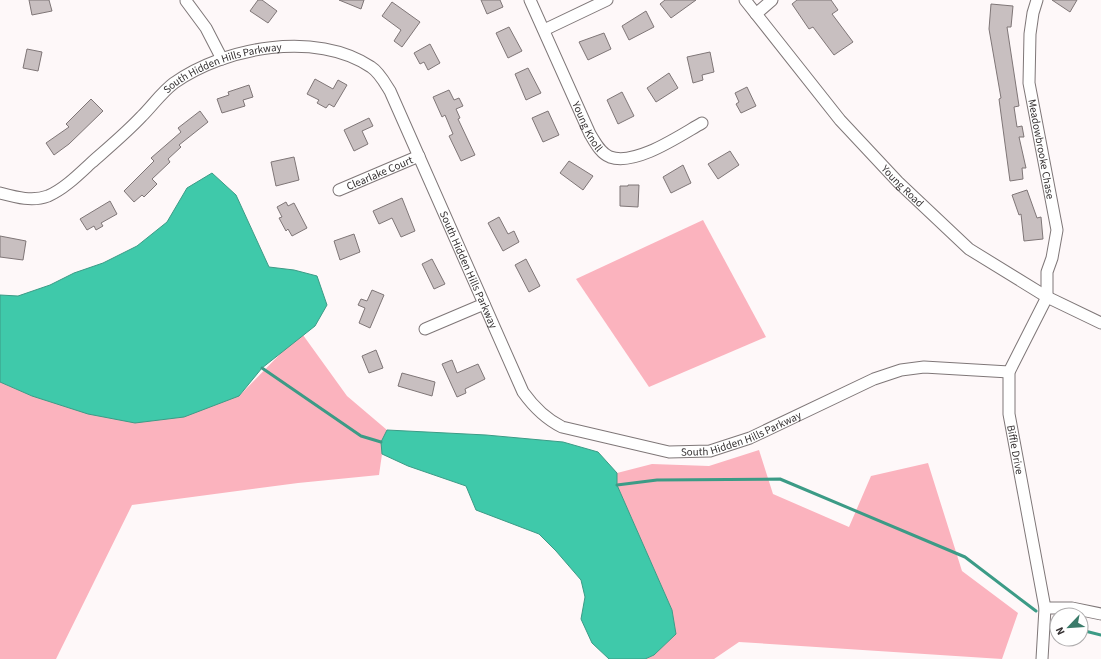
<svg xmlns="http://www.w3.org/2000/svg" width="1101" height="659" viewBox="0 0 1101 659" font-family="'Source Sans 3',sans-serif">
<rect width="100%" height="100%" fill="#fef8f9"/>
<!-- green -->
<g fill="#fbb3be">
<polygon points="703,220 766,337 649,387 576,279"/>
<polygon points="303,335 347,396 387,430 382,454 379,475 298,483 132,505 56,659 0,659 0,382 32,396 239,396 285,349"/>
<polygon points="759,450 773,494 849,527 871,476 928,463 962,571 1018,613 1002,659 739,642 714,659 645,659 654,655 676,634 672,610 617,485 617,473 652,464 709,466"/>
</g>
<!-- water -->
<g fill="#3fc9aa" stroke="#3c9b86">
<polygon points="212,173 236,195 269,267 294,270 317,276 327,305 315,326 262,368 239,396 184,417 135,423 88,414 32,396 0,382 0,295 18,296 50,285 74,273 103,263 137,246 167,222 187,188"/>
<polygon points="387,430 486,435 563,442 598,452 617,473 617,485 672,610 676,634 654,655 645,659 609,659 592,643 581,619 585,597 581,580 556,551 539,534 476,510 466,486 408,466 382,454 381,442"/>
</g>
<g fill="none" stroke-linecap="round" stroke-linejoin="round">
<!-- stream -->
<g stroke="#3c9b86" stroke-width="3">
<polyline points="262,368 361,436 381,442"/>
<polyline points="617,485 657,480 780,479 965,557 1036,611"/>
<polyline points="1053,620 1057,622"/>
<polyline points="1081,630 1101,635"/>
</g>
</g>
<!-- building -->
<g fill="#c8bfc0" stroke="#7f7677">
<polygon points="29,0 49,0 52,11 32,15"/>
<polygon points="258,0 262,0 277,11 268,23 250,11"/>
<polygon points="339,0 364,0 361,9"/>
<polygon points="481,0 500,0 503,7 487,14"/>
<polygon points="665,0 696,0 671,18 660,4"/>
<polygon points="797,0 831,0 838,10 832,14 853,42 834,55 813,27 809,29 792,4"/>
<polygon points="1052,0 1077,0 1070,12"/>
<polygon points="392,2 420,22 402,47 394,41 401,30 382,16"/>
<polygon points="991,4 1013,6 1011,27 1007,27 1019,106 1014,107 1017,127 1022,126 1024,137 1019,137 1026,168 1022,168 1023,179 1010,181 999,99 1001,98 989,29"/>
<polygon points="646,11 654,27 629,40 622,26"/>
<polygon points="509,27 522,51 508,58 496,33"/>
<polygon points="604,33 611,49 588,60 579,42"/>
<polygon points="430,44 440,63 428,70 424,62 420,64 414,53"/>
<polygon points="27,49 42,52 38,71 23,68"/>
<polygon points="710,52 714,72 702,75 703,80 693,83 687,57"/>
<polygon points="528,68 541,93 526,100 515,74"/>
<polygon points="669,73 678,88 656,102 647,88"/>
<polygon points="315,79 333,89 338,80 347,85 334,107 329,104 326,108 317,103 319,100 307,94"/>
<polygon points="249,85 253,97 243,100 245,106 222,113 217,99 229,95 228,92"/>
<polygon points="747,87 756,106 741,113 736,104 739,102 735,93"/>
<polygon points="449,90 454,100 459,98 463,106 456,109 460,118 458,119 475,155 461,161 449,136 453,134 445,115 442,117 433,97"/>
<polygon points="622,92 634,116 618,124 607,100"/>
<polygon points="91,99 103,111 69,144 54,155 46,143 69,127 66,124"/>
<polygon points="200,111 208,122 179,145 181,147 168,159 170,162 152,179 157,184 144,197 142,195 134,202 124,191 154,161 151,158 181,132 178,128"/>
<polygon points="548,111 559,135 543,142 532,118"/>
<polygon points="369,118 373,126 362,131 368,144 354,151 344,130"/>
<polygon points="730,151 739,165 718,179 708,164"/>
<polygon points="294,157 299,180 276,186 271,162"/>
<polygon points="569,161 593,176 583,190 560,173"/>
<polygon points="683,165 691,183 671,193 663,177"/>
<polygon points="628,185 639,185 638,207 620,206 620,186 628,186"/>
<polygon points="1027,190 1037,218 1041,217 1043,239 1024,241 1021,214 1019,215 1012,195"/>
<polygon points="402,198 415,231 401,237 392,218 379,224 373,211"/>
<polygon points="110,201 117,214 101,223 103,226 96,230 94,226 87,230 80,219"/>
<polygon points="286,202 288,206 294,203 307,228 292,236 288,229 286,231 279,218 282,217 277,207"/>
<polygon points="499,217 508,234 514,231 519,242 503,251 488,223"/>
<polygon points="354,234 360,252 340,260 334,241"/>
<polygon points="0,236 26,241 23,260 0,257"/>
<polygon points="432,259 445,284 434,289 422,264"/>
<polygon points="526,259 540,286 529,292 515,265"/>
<polygon points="372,290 384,295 370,328 359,323 365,308 358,305 361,299 367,301"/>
<polygon points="376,350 383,368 369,373 362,356"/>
<polygon points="452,360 457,373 478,364 485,379 465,389 466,393 457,397 442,364"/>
<polygon points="402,373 435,382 432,396 398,386"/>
</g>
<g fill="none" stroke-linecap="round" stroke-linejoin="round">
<!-- minor casing -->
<g stroke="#7f7778" stroke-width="13">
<g id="minor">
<path id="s1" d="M530,0L590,134C595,142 600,153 610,157C636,166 679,136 702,123"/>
<path id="s2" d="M745,0L840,120L898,182L969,249L1047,297L1101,323"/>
<path id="s3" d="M1037,0L1033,13L1030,34L1029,83L1057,230L1052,258L1047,272V297L1009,372V414L1045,608L1042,659"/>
<polyline points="186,1 206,28 222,59"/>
<polyline points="756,14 772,0"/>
<polyline points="544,30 607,0"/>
<path id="s4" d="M339,190L419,156"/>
<path id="s5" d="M0,193C15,197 32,202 48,196C64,189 78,175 91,163C108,148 126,133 142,116C152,106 162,92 174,83C225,47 316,30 371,67C379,72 385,83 390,91L523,392C533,406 546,419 562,427L669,452L710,451L750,438L874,379L901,370L924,367L1009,372"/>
<polyline points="425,329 484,304"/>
<polyline points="1045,608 1072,608 1101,614"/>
</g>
</g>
<!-- minor -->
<use href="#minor" stroke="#fff" stroke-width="11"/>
</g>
<g text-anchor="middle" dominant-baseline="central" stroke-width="3.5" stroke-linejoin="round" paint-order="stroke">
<!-- street labels -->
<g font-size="11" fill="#343031" stroke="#fff">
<text stroke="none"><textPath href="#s5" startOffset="270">South Hidden Hills Parkway</textPath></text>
<text stroke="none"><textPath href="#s1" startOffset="139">Young Knoll</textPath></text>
<text stroke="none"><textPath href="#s3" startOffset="151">Meadowbrooke Chase</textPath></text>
<text stroke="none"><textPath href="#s4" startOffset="44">Clearlake Court</textPath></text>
<text stroke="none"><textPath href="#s2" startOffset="244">Young Road</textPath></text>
<text stroke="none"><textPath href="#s5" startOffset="653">South Hidden Hills Parkway</textPath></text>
<text stroke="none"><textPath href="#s5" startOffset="1025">South Hidden Hills Parkway</textPath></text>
<text stroke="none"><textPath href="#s3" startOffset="464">Biffle Drive</textPath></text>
</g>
</g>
<!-- north arrow -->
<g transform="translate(1069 627) rotate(245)"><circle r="19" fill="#ffffff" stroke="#aeacad"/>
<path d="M0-3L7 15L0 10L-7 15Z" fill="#3a7b6a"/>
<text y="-6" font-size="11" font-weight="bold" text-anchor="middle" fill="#343031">N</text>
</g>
</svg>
